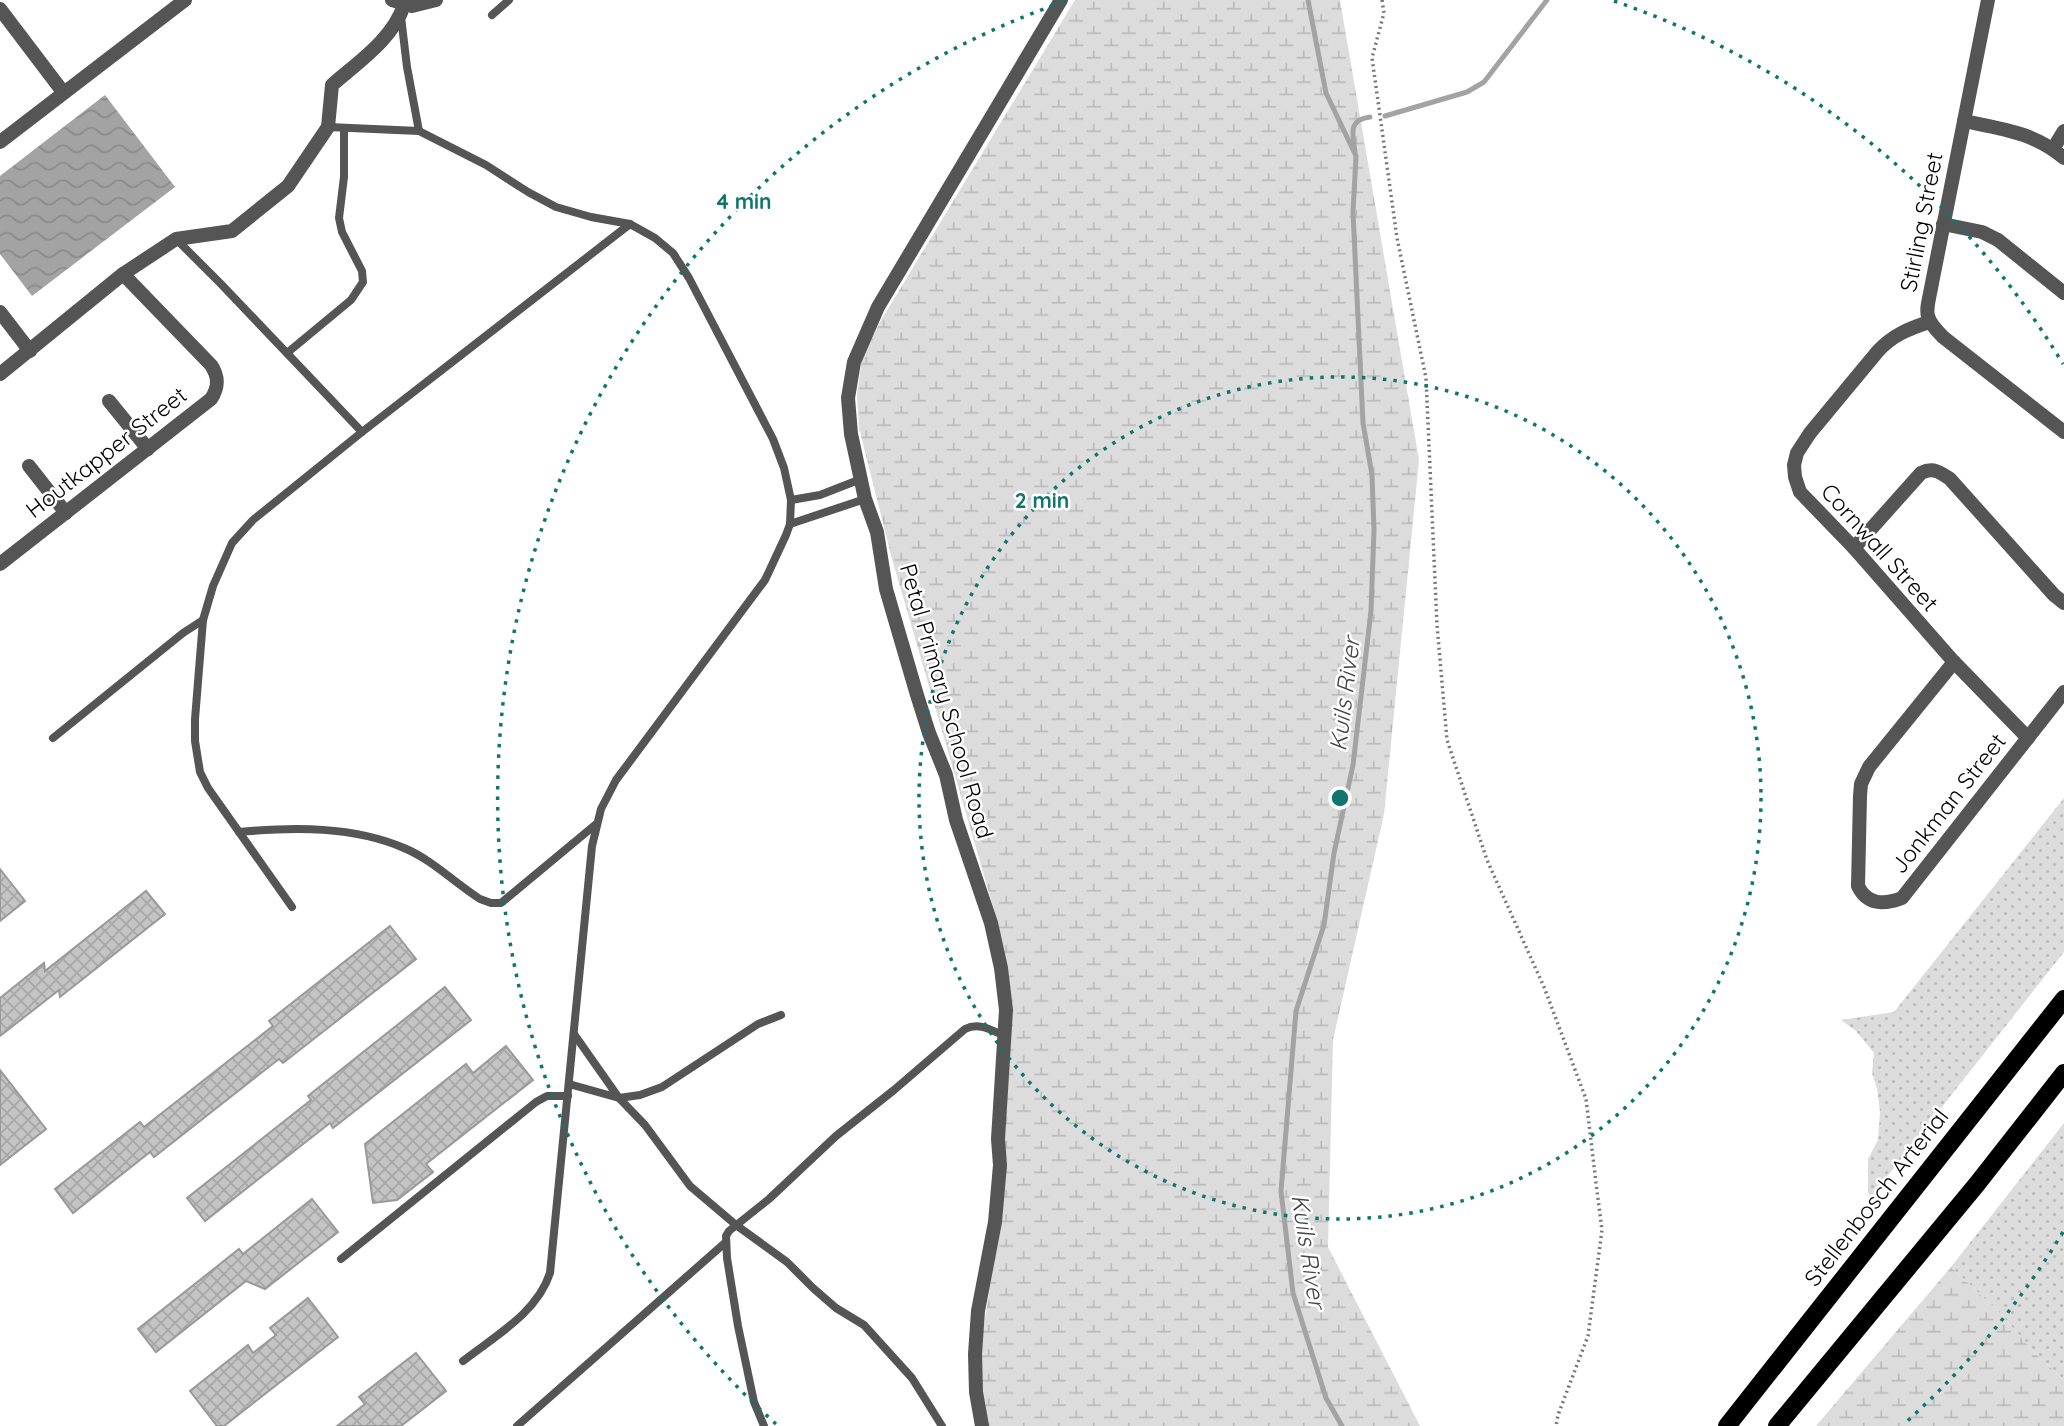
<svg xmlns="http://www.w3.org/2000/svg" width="2064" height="1426" viewBox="0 0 2064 1426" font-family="Quicksand,sans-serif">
<defs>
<pattern id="grass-dots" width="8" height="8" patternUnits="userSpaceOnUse" patternTransform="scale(1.75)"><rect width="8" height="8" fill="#dcdcdc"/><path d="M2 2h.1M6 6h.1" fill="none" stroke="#bbb" stroke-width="1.8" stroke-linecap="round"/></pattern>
<pattern id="wetland-marsh" width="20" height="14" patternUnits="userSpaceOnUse" patternTransform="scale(1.75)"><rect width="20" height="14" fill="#dcdcdc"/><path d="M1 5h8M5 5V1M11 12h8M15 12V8" fill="none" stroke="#bbb"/></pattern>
<pattern id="water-waves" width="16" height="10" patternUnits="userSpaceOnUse" patternTransform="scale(1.75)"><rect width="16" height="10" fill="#a3a3a3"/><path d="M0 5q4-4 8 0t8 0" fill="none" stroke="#8b8b8b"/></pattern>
<pattern id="building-cross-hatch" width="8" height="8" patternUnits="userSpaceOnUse" patternTransform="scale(1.75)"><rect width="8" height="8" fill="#c4c4c4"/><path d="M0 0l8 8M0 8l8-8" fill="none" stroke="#a7a7a7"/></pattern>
</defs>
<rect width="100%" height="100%" fill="#fff"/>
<!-- grass -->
<g fill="url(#grass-dots)">
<polygon points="2064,798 2064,952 1871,1197 1868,1193 1868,1159 1878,1140 1880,1112 1877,1088 1872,1073 1874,1053 1856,1031 1841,1020 1894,1012"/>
<polygon points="2064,1123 2064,1380 2034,1352 1997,1310 1951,1267"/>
</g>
<!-- wetland -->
<g fill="url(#wetland-marsh)">
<polygon points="1075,0 1340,0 1419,460 1384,814 1333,1040 1328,1247 1420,1426 986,1426 980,1383 982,1338 1000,1221 1005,1167 997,920 892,559 859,428 857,395 862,359 880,322"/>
<polygon points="1951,1267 1997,1310 2034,1352 2064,1380 2064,1426 1816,1426"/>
</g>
<!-- water -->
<polygon fill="url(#water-waves)" points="105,95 175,187 32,296 0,254 0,176"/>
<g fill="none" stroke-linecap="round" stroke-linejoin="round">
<!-- stream -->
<g stroke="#a3a3a3" stroke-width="5">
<polyline points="1308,0 1326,93 1356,156 1353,212 1359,339 1363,423 1372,475 1374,530 1371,611 1353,765 1334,853 1324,925 1296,1011 1281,1191 1293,1293 1326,1398 1342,1426"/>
<polyline points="1385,116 1467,92 1484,82 1547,0"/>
<path d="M1355,152C1353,134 1347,120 1370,117"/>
</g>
</g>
<!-- building -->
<g fill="url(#building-cross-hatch)" stroke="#999" stroke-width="2">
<polygon points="0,869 25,901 0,921"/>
<polygon points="146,891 165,914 60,997 59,990 0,1036 0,998 44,963 45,971"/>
<polygon points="390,926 416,959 283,1063 279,1059 154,1157 150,1152 73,1213 55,1189 140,1122 144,1127 273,1026 269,1021"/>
<polygon points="445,987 471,1020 333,1128 330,1123 205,1221 187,1198 311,1100 308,1096"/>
<polygon points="506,1046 533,1080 426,1164 433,1172 397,1200 373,1203 365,1144 466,1064 473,1073"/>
<polygon points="0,1070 46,1129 0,1165"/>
<polygon points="312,1199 338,1232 265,1289 246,1281 156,1352 138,1329 239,1249 243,1254"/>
<polygon points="308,1298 338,1337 224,1426 217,1426 190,1391 248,1345 253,1353 276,1335 270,1328"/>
<polygon points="416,1353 446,1391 401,1426 337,1426 365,1404 359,1397"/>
</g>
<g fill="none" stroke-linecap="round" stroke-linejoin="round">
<!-- path -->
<polyline stroke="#777" stroke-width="3.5" stroke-dasharray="2 3.5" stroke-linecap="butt" points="1382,0 1384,13 1372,58 1397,238 1426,378 1437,625 1447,740 1487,860 1544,987 1586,1099 1597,1191 1602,1230 1588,1336 1558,1415 1556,1426"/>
<!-- lane -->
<g stroke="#555" stroke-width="8">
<polyline points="492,15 509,0"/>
<polyline points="401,17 407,67 419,131"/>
<path d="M328,127L419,131L486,165L528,192L556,207L591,217L630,224L655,238L673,253L689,278L773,439L784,468L791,500L790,524L786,535L765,580L616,780L601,809L592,846L550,1273C537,1313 495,1336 463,1361"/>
<polyline points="176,239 221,284 362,432"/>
<polyline points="287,353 351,300 363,282 362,271 342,232 339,218 344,177 344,128"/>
<polyline points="791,500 820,495 861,479"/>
<polyline points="790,524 865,499"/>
<polyline points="53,738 183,633 203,620"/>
<path d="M239,832C294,827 353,826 404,848C431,859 455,883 480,899L491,903H501L595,825"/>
<polyline points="292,907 208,788 200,772 195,741 195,719 203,620 213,586 232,543 253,520 362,432 630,224"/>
<polyline points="574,1034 619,1098 640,1095 662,1087 758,1024 781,1015"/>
<polyline points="569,1084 619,1098 645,1125 690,1186 736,1225 787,1262 813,1288 836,1308 864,1325 912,1378 942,1426"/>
<polyline points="341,1259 536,1102 547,1096 568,1096"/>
<polyline points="517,1426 726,1242"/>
<path d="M764,1426L754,1402L738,1326L727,1258L726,1236L729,1231L769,1199L836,1136L894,1090L965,1029C979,1022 991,1030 1005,1036"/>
</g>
<!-- street -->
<g stroke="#555" stroke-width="14">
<polyline points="392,0 412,6 436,0"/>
<path d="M1988,0L1932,283C1927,312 1921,315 1943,337L2064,432"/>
<polyline points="0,9 63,92"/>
<path d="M1964,121C2002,129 2033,132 2064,158"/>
<polyline points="0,142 185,0"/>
<polyline points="2053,149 2064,131"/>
<polyline points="1943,224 1982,232 1998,240 2064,293"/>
<polyline points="0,312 30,351"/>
<path d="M1929,322C1908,329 1893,335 1878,351L1810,433L1797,453L1794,465L1795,477L1800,492L1854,548L1954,662L2028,738"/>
<path d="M0,374L123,274L176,239L232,231L288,186L328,127L332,85C358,62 393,39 404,5"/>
<polyline points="109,401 148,449"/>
<polyline points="29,466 66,513"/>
<path d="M1854,548L1921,473C1933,467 1940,472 1950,479L2054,595L2064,603"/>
<path d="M0,564L211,399C219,387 219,377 211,365L123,274"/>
<path d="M1954,662L1869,767L1861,784L1860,796L1858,886C1867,905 1884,905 1902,898L2064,692"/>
<polyline points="982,1426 976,1392 975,1354 978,1311 995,1222 1000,1165 998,1139 1006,1010 1001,968 991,923 956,820 946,775 929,733 917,695 886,589 877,532 865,499 851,434 848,398 854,362 878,307 1061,0"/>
</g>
<!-- primary -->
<g stroke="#000" stroke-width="18">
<polyline points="1727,1426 2064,999"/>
<polyline points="1777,1426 1977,1184 2064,1073"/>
</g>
</g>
<!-- distance rings -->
<g fill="none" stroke="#0f766e" stroke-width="3.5" stroke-dasharray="3.5 7">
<circle cx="1340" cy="798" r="421"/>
<path d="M2063 1232A843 843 0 0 1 1904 1424M776 1424A843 843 0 0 1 1066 1M1614 1A843 843 0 0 1 2063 364"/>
</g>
<g text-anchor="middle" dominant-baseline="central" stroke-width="5" stroke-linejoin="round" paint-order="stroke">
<!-- street labels -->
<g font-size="23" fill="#000" stroke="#fff">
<text transform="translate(1921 222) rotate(-79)">Stirling Street</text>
<text transform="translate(106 452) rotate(-38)">Houtkapper Street</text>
<text transform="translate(1880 547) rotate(48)">Cornwall Street</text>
<text transform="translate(947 701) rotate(74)">Petal Primary School Road</text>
<text transform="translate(1948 803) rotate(-52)">Jonkman Street</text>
<text transform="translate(1876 1197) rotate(-52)">Stellenbosch Arterial</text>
</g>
<!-- water labels -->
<g font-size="24" font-style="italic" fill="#444" stroke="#fff">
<text transform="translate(1344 694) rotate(-83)">Kuils River</text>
<text transform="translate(1309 1251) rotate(81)">Kuils River</text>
</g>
</g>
<circle cx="1340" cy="798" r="10" fill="#0f766e" stroke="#fff" stroke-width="3.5"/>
<g font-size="21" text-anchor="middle" font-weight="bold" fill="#0f766e" stroke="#fff" stroke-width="5" stroke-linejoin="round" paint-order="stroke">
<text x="744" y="209">4 min</text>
<text x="1042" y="508">2 min</text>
</g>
</svg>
